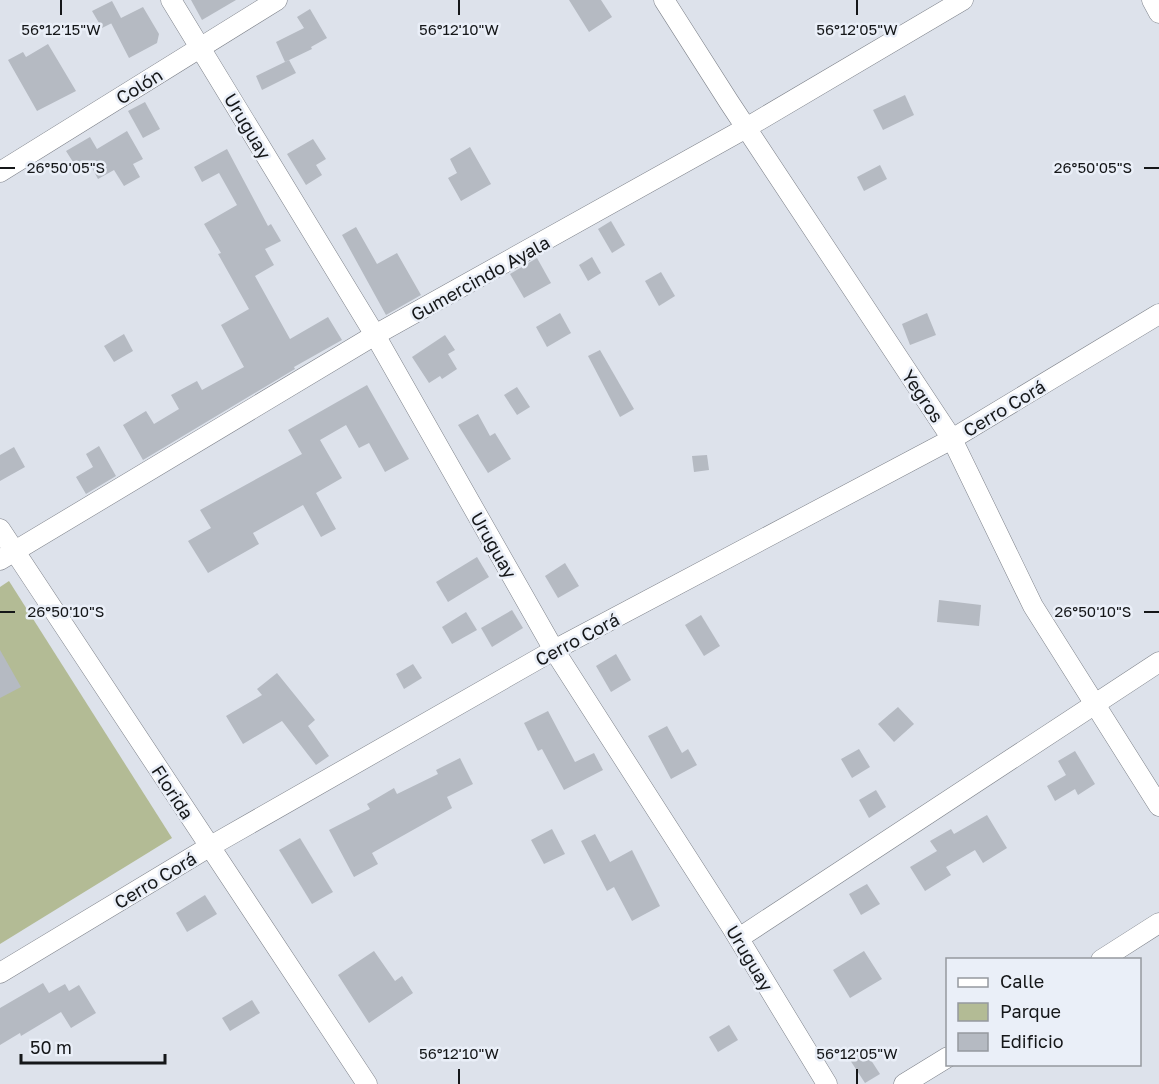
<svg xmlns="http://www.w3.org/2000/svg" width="1159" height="1084" viewBox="0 0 1159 1084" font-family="'Golos Text',sans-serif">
<rect width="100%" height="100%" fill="#dde2eb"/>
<!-- green -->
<polygon fill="#b3bb95" points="9,581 172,838 0,944 0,587"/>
<!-- building -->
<g fill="#b5bac2">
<polygon points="191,0 236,0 202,20"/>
<polygon points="569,0 601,0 612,17 589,32"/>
<polygon points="112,1 121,18 143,7 159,34 157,43 129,58 111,23 114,22 102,28 92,11"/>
<polygon points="310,9 327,38 311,47 312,49 285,62 276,42 304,28 297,17"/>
<polygon points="48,44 76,91 37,111 8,60 23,52 26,57"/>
<polygon points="289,60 296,73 262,90 256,76"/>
<polygon points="905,95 914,115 883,130 873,110"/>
<polygon points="145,102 160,129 143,138 128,111"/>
<polygon points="127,131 143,159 133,164 140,177 124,186 114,170 98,179 91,166 80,173 66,151 90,137 97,149"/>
<polygon points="313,139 326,159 316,165 322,175 306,185 287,154"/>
<polygon points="470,147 491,184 461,201 448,178 457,173 450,159"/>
<polygon points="227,149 268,226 271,224 281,241 265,249 274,265 255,276 290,339 328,317 342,340 294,367 295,369 143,460 123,425 146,411 154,424 179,409 171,395 197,381 202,390 244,367 221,325 249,309 218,254 221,253 204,224 237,205 219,173 202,182 194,167"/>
<polygon points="880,165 887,179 864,191 857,177"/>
<polygon points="611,221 625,245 612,253 598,229"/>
<polygon points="356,227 377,264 397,253 421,295 386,315 342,235"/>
<polygon points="592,257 601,273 588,281 579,265"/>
<polygon points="537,258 551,283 524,298 510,274"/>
<polygon points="661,272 675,296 659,306 645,281"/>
<polygon points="560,313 571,333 547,347 536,327"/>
<polygon points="927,313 936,335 910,345 902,324"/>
<polygon points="124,334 133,351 114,362 104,346"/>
<polygon points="445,335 455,350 448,354 457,369 442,379 440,376 429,383 412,357"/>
<polygon points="600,350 634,409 620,417 588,356"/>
<polygon points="367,385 409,459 385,472 369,443 359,448 346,425 320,440 342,478 316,493 336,529 321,537 303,505 253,533 259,544 208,573 188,541 211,528 200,510 302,454 288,430"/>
<polygon points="517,387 530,407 517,415 504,395"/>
<polygon points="478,414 490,436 495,433 511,459 488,473 458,425"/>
<polygon points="99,446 116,476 86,494 76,477 93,467 86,454"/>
<polygon points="14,447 25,467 0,481 0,455"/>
<polygon points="707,455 709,470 694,472 692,456"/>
<polygon points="477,557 489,577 448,602 436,582"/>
<polygon points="565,563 579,586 558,598 545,576"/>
<polygon points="939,600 981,605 979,626 937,622"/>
<polygon points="512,610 523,628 492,647 481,628"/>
<polygon points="466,612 477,630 452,644 442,627"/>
<polygon points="701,615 720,646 704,656 685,625"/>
<polygon points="0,650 21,687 0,698"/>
<polygon points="616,654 631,680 611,692 596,666"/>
<polygon points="413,664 422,678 404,689 396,674"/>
<polygon points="277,673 315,720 308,726 329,756 316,765 282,721 243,744 226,716 262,695 257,689"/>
<polygon points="898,707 914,724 894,742 878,724"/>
<polygon points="548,711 575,762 594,753 603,770 564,790 542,749 538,751 524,723"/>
<polygon points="667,726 682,753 688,749 697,765 671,779 648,736"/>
<polygon points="859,749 870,767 852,778 841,759"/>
<polygon points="1075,751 1095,784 1078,795 1075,789 1055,801 1047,786 1066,775 1058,761"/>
<polygon points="460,758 473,784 447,797 452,808 372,853 378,864 354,877 329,830 370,809 367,804 394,788 397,794 438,774 436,770"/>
<polygon points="876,790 886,807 869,818 859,800"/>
<polygon points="987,815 1007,848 983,863 975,850 946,867 951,875 925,891 910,867 937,851 930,841 951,829 954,834"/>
<polygon points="552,829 565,854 544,864 531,840"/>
<polygon points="595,834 610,862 632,850 660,906 632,921 614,887 607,891 581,841"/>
<polygon points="300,838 333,892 312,904 279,850"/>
<polygon points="867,884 880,904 861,915 849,894"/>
<polygon points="205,895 217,914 187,932 176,913"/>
<polygon points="374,951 395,981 402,976 413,993 369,1023 338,975"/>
<polygon points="864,951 882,979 850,998 833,970"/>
<polygon points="43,983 49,993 65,984 69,991 79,985 96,1013 71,1028 61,1012 21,1036 20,1033 0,1045 0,1008"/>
<polygon points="252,1000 260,1013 230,1031 222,1018"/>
<polygon points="729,1025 738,1040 718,1052 709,1037"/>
<polygon points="865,1051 880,1074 865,1083 850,1060"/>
</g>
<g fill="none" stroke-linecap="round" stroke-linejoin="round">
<!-- minor casing -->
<g stroke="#7e828a" stroke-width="21">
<g id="minor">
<polyline points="171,0 375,335 554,650 731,926 827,1084"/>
<polyline points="664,0 729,102 952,439 1033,606 1159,806"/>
<polyline points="1152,0 1159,13"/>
<polyline points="0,172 277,0"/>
<polyline points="0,529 367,1084"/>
<polyline points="0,560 375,335 746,128 963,0"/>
<polyline points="739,938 1159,662"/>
<polyline points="1101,960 1159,923"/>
<polyline points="0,973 209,847 554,650 952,439 1159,314"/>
<polyline points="904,1084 948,1057"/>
</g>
</g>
<!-- minor -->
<use href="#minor" stroke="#fff" stroke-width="20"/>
</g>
<!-- ticks -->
<path fill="none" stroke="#151719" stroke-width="2" d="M61,0V15M459,0V15M857,0V15M0,168H15M1144,168H1159M0,612H15M1144,612H1159M459,1069V1084M857,1069V1084"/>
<g text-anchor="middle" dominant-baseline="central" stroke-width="5" stroke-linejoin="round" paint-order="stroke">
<!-- street labels -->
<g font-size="18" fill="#151719" stroke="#eaeff8">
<text transform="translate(139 86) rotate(-32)">Colón</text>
<text transform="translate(248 126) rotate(59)">Uruguay</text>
<text transform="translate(480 278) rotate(-29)">Gumercindo Ayala</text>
<text transform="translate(923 396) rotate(56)">Yegros</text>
<text transform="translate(1004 408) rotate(-31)">Cerro Corá</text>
<text transform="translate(494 545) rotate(60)">Uruguay</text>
<text transform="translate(577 639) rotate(-28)">Cerro Corá</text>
<text transform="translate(173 792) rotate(57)">Florida</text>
<text transform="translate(155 880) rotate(-31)">Cerro Corá</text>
<text transform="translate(750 958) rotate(59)">Uruguay</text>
</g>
</g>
<g font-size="15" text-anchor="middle" fill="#151719" stroke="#eaeff8" stroke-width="5" stroke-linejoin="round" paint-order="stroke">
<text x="61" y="35">56°12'15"W</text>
<text x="459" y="35">56°12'10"W</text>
<text x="857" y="35">56°12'05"W</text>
<text x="66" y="173">26°50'05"S</text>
<text x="1093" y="173">26°50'05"S</text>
<text x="66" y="617">26°50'10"S</text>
<text x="1093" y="617">26°50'10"S</text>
<text x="459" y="1059">56°12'10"W</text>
<text x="857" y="1059">56°12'05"W</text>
</g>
<!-- legend -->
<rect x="946" y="958" width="195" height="108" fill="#eaeff8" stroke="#95999f" stroke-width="1.5"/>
<rect x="958" y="978" width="30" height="9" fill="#ffffff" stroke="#95999f" stroke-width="1.5"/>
<text x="1000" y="988" font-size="18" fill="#151719">Calle</text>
<rect x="958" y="1003" width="30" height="18" fill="#b3bb95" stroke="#95999f" stroke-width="1.5"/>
<text x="1000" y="1018" font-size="18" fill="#151719">Parque</text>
<rect x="958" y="1033" width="30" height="18" fill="#b5bac2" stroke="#95999f" stroke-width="1.5"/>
<text x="1000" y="1048" font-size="18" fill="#151719">Edificio</text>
<!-- scale -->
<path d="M21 1054v9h144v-9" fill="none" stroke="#151719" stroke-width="3"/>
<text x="30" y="1054" font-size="18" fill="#151719" stroke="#eaeff8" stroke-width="4.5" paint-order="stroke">50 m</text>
</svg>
